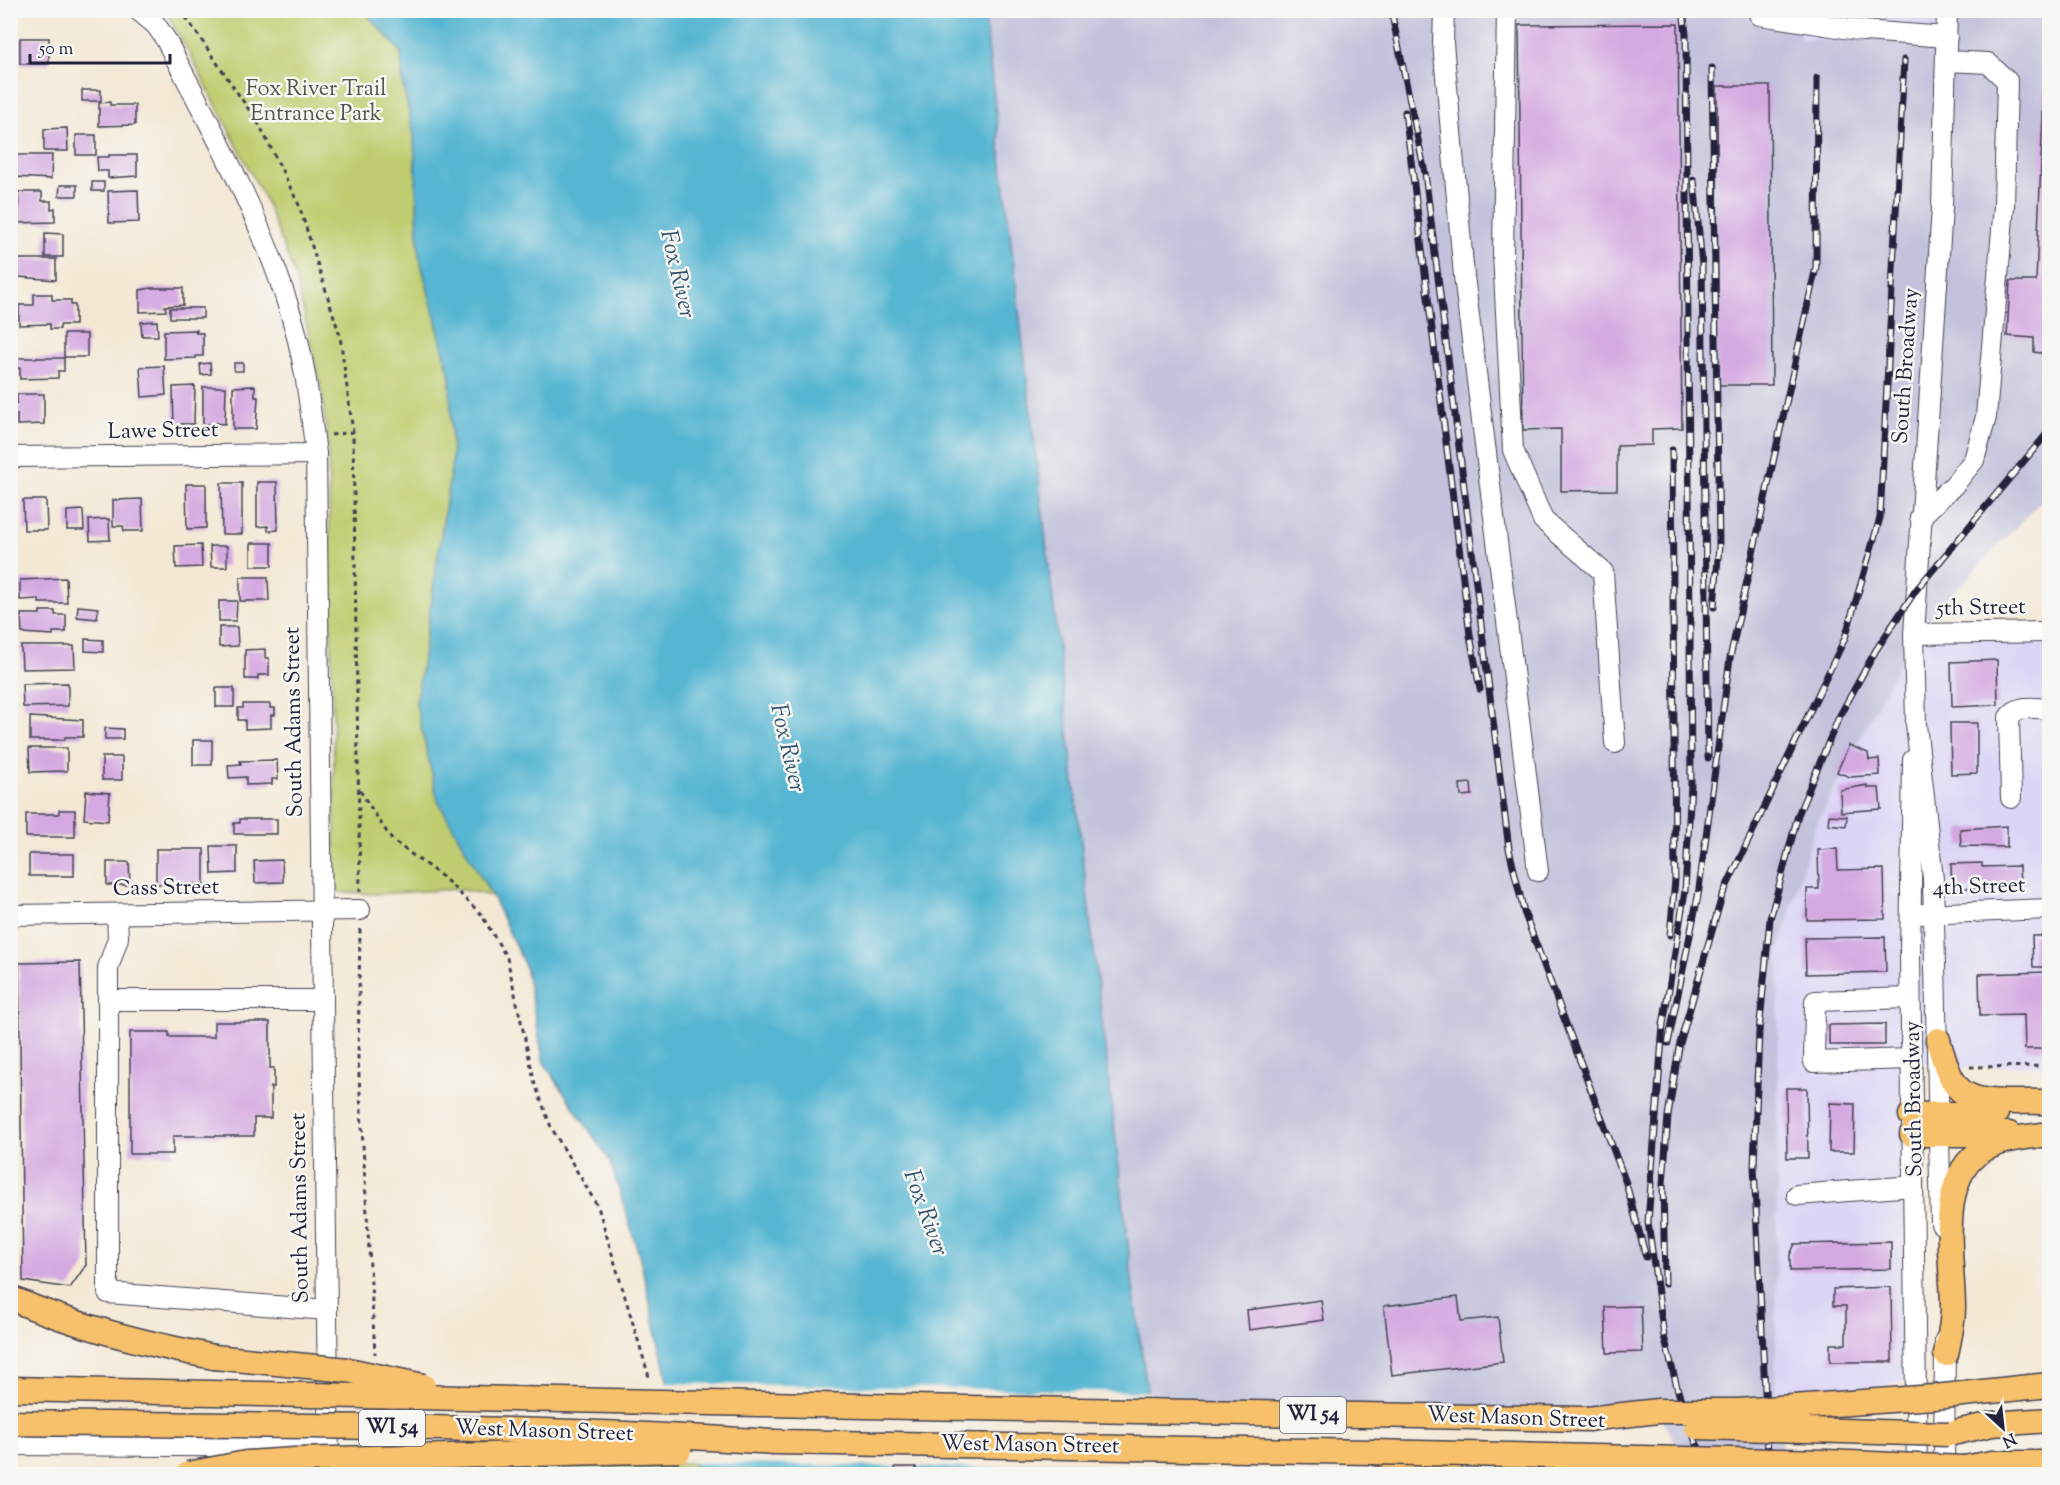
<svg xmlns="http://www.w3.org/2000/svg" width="2060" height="1485" viewBox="0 0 2060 1485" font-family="'Sorts Mill Goudy',serif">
<rect width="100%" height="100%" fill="#f6f6f2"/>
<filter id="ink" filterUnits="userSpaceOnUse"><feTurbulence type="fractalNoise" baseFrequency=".0167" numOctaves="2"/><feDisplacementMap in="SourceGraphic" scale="12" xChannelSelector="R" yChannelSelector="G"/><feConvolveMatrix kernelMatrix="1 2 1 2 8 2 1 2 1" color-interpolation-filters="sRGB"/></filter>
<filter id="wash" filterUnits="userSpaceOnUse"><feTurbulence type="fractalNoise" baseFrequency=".008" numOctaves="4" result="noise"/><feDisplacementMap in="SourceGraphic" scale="24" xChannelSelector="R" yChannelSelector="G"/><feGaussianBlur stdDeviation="1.35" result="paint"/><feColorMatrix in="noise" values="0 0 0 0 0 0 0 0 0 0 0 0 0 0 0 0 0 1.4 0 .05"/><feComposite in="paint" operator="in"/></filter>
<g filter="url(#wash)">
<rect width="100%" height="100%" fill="#f4e8d5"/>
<!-- built -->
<g fill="#dcd6f6">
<polygon points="1797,11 1947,11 1947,37 1799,41"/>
<polygon points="2049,632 2049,1066 1956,1067 1936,1062 1920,1063 1924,1374 1825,1403 1776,1407 1779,950 1815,827 1914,634"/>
</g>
<!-- industrial -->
<polygon fill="#c2c2dc" points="1797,10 1800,40 1947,37 1947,11 2049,11 2049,493 1914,634 1815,827 1779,950 1776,1376 1776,1407 1786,1474 1692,1474 1658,1412 1151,1412 1135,1304 984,11"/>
<!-- green -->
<g fill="#bfcd70" stroke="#707856" stroke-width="1.5">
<polygon points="165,11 364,11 401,52 403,85 414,135 419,255 450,376 452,462 416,704 438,801 492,896 458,889 375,894 336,892 328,445 321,386 295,276 268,206 192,58"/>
<polygon points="694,1463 697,1474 346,1474"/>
</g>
<!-- water -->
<polygon fill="#54b5d2" stroke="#3b6c86" stroke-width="1.5" points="364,11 984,11 1135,1304 1159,1474 697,1474 676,1420 640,1258 610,1161 544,1063 525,966 492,896 438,801 416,704 452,462 450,376 419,255 414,135 403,85 401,52"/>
<!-- pier -->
<polygon fill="#f4e8d5" points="665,1383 1151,1392 1161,1471 1035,1471 1034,1469 690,1463 674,1421"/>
<g id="blocks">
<!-- building -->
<g fill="#d4a9e1">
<polygon points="1854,10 1899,10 1899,16 1855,22"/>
<polygon points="1678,24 1682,428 1652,429 1652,445 1617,446 1617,490 1561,491 1561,429 1523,430 1519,25"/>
<rect x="20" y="38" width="29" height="26"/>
<polygon points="2045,67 2050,67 2048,354 2034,352 2034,338 2007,336 2010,281 2036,281"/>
<polygon points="1717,86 1770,86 1772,385 1718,385"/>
<rect x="82" y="90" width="19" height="11"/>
<polygon points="110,102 110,105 135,105 135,125 99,126 99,103"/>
<polygon points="67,128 68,151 44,151 44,129"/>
<rect x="76" y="135" width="20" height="20"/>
<polygon points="14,155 52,155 51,179 14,177"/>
<polygon points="109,155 137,155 137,176 108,178 108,171 98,171 97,157 109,157"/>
<rect x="92" y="182" width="12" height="9"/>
<polygon points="60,185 77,185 77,196 59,196"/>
<polygon points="138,190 139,222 109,223 108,191"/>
<polygon points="18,192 42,192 42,201 51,201 51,209 55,208 55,222 14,223 14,210 19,210"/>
<polygon points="45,233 63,234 63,257 45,257"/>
<polygon points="14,259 56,259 56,280 19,277 18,270 14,270"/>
<polygon points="152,288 183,288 183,305 165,306 166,311 140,312 140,290"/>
<polygon points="34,294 52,294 52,300 71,300 71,305 75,305 75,325 60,325 60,329 50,329 50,324 19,325 19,305 34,305"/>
<rect x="170" y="308" width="33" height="10"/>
<polygon points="157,321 158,336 142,336 141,322"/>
<polygon points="197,330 196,333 203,333 203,356 196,356 196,358 164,359 164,331"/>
<rect x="64" y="334" width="23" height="23"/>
<polygon points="16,358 64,358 64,371 58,371 58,378 20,379 20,368 16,368"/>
<polygon points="210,363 211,374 201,375 200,364"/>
<rect x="234" y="363" width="9" height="8"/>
<polygon points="164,366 166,395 142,397 140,367"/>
<polygon points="195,386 194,424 181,424 182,428 174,429 173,387"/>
<polygon points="255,386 255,397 258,397 256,429 233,429 233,387"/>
<polygon points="203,387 226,387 225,424 215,423 215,429 207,429 208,424 203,424"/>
<polygon points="17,394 44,394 44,424 17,425 17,414 12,414 12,403 17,403"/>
<polygon points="257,482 277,482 278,530 268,531 268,526 257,527"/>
<polygon points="221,483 242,483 242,534 222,534"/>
<polygon points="186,484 206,484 206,528 187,529"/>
<polygon points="142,499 143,531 124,531 123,526 113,526 113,500"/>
<polygon points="23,500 46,500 47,530 24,530"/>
<polygon points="83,510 84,530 67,530 67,511"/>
<polygon points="109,519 110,540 90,541 89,520"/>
<rect x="251" y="543" width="21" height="23"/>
<polygon points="201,545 202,567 176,568 175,546"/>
<polygon points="210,546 227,546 227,567 211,567"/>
<polygon points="240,577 268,577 269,601 240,601"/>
<polygon points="66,578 67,603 39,603 39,599 20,600 20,580"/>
<polygon points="219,601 237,601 236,621 219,621"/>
<polygon points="78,606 98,608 97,619 77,617"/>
<polygon points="40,611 55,611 55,615 66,615 66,632 53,632 53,635 22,633 21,614 40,614"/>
<polygon points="219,627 237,627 238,646 219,647"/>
<polygon points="85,639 103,640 103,652 85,651"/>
<polygon points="21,646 74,646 75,668 22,669"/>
<polygon points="265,649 265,658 269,658 269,675 258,675 258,679 245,679 245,650"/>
<polygon points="1997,660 1998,705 1952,707 1951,662"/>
<polygon points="68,683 68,706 23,707 22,684"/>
<rect x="216" y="688" width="18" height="19"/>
<polygon points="243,704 270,704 270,708 275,708 275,715 271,715 271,728 245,729 245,720 238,720 238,708 243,708"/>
<polygon points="30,717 83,720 83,737 65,737 65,740 30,740"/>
<polygon points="1950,723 1977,723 1977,773 1951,774"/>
<polygon points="105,728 123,729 123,739 105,739"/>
<rect x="193" y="740" width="19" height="25"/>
<polygon points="1849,745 1868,753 1869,760 1879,759 1880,775 1850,777 1837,772"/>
<polygon points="29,748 67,748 67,771 30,772"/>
<rect x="102" y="757" width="20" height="23"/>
<polygon points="277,760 278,779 272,779 272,784 246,785 246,777 229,778 228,765 241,764 240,761"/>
<polygon points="1471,783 1472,795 1461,796 1460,784"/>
<polygon points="1868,785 1868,788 1879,788 1881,809 1841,812 1840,790"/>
<polygon points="86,791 110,793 108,821 84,819"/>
<polygon points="59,810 75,810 75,837 26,837 26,814 59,814"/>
<polygon points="1829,815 1847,816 1846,826 1828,824"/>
<polygon points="240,819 277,819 277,834 234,834 234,823 240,823"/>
<polygon points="2007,826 2007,847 1961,846 1960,829"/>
<polygon points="211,846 237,846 237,873 212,874"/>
<rect x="156" y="849" width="48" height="35"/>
<polygon points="1837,849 1838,870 1884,869 1885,919 1807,920 1807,889 1819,889 1818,850"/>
<rect x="29" y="854" width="45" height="22"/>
<polygon points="282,860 283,882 255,883 254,861"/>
<polygon points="107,862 129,862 130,885 107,885"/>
<polygon points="1982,863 1982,867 2019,866 2020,886 1952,889 1951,864"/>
<polygon points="2032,936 2050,936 2050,967 2033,967"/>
<polygon points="1885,937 1886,972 1806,974 1805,938"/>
<polygon points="80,962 86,1265 70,1288 23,1281 19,963"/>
<polygon points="2047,972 2049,1049 2025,1049 2024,1015 1980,1016 1979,974"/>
<polygon points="214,1022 270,1022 270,1068 274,1068 274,1087 271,1087 271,1118 254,1118 254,1136 173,1136 173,1154 130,1154 130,1032 169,1032 169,1037 214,1037"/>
<polygon points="1885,1024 1885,1045 1829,1045 1829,1025"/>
<polygon points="1786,1088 1807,1088 1808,1158 1787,1158"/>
<polygon points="1830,1103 1855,1104 1854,1152 1829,1152"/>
<polygon points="1891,1242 1891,1269 1790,1271 1790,1255 1795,1244"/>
<polygon points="1891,1287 1892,1362 1830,1362 1830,1344 1846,1344 1846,1306 1833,1306 1833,1289"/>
<polygon points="1458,1297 1461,1321 1498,1317 1503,1362 1392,1375 1384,1306"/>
<polygon points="1321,1300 1324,1320 1249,1330 1247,1310"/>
<polygon points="1641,1306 1643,1352 1607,1353 1605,1307"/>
<rect x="895" y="1467" width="21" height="7"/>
</g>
</g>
</g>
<g filter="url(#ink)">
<use href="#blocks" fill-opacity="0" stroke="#424052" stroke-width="1.5"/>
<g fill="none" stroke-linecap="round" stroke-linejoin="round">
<!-- minor casing -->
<g stroke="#424052" stroke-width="22">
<g id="minor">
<path d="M138,10L156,25L166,40C212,129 262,218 291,315C305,360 310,407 316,454L329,1474"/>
<polyline points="1444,10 1443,43 1464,276 1538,871"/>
<polyline points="1507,10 1503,254 1513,450 1543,520 1603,572 1615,743"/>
<polyline points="1757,10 1760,15 1864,31 1947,37"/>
<polyline points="10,457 316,454"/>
<polyline points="1920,517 1954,485 1974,460 1986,417 2004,206 2007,81 1988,63 1947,61"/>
<polyline points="1914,634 2050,632"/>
<polyline points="1913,760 1910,955 1917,1474"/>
<path d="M2011,798L2009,717C2019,704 2034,708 2050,709"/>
<polyline points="117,914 118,938 108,968 108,1293 327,1310"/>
<polyline points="1922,914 2050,909"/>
<polyline points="10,915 360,910"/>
<polyline points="1910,998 1815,1001 1814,1062 1911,1059"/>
<polyline points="108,1000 323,1000"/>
<polyline points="1797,1195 1913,1186"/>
<polyline points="1941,1224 1933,879 1916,724 1914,634 1942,208 1947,10"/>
<polyline points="10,1445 329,1447"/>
<polyline points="1944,1474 1945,1340"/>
</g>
</g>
<!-- major casing -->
<g stroke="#424052" stroke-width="27">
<g id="major">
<path d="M1938,1040C1953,1093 1959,1102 2016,1102C2027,1102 2039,1101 2050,1103"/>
<polyline points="1911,1115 1996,1113"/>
<polyline points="1912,1134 2009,1134"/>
<path d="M10,1298C78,1327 142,1343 214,1357"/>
<path d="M1946,1354C1949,1339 1953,1324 1953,1308C1953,1261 1935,1177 1983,1150C2003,1138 2027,1137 2050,1134"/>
<polyline points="2030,1387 2050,1385"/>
<polyline points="913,1407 1587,1419"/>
<polyline points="1948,1434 1992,1424 2050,1420"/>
<polyline points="774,1442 1372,1452 1451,1474"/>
<polyline points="1964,1468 1992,1463 2050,1463"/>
</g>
</g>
<!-- path -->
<g stroke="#424052" stroke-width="3" stroke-dasharray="4.5 4.5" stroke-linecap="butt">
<polyline points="181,10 260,126 299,205 340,336 353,432 360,892"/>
<polyline points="331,435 353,432"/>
<polyline points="360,791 392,840 444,878 481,914 507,958 535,1084 551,1127 598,1207 650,1380"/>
<polyline points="360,929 358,1058 375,1354"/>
<polyline points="1970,1067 2050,1066"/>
</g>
<!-- minor -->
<use href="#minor" stroke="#fff" stroke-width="20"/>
<!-- major -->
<use href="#major" stroke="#f7c06b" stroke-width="24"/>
<!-- rail casing -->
<g stroke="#22223b" stroke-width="7">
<g id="rail">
<polyline points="1391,10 1425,173 1509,849 1524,912 1626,1183 1646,1257"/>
<polyline points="1683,10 1686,34 1691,784 1685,891 1663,1025 1648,1222 1664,1336 1678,1391 1695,1440 1712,1474"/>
<polyline points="1712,68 1719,546 1714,607"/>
<polyline points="1405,112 1470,635 1480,689"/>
<polyline points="1694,180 1702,265 1708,758"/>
<polyline points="1670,935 1675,880 1672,450"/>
<polyline points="1668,1043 1698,896 1730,658 1816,267 1817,78"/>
<polyline points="1665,1284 1663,1184 1668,1116 1679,1047 1722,896 1845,638 1880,518 1904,60"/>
<polyline points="1769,1474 1754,1166 1759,1032 1770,919 1798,815 1839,717 1876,650 1916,590 2050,430"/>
</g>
</g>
<!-- rail -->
<use href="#rail" stroke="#f6f6f2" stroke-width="4.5" stroke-dasharray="14" stroke-linecap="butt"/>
<!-- major-bridge casing -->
<g stroke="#424052" stroke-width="27" stroke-linecap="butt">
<g id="major-bridge">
<polyline points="214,1357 348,1370 423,1386"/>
<polyline points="10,1389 913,1407"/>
<polyline points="1587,1419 1658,1411 1737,1411 1934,1397 2030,1387"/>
<path d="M10,1423C265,1426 520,1425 774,1442"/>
<polyline points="1697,1427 1948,1434"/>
<polyline points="1372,1452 1826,1462 1964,1468"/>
<polyline points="188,1474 246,1463 294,1460 679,1450"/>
</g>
</g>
<!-- major-bridge -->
<use href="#major-bridge" stroke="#f7c06b" stroke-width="24"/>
</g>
</g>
<g text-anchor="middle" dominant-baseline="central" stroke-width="5" stroke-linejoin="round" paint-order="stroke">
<!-- shield labels -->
<g fill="#f6f6f2" stroke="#626272" stroke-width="1.5">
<rect x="1280" y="1397" width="66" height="36" rx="4.5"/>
<rect x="359" y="1410" width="66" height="36" rx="4.5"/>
</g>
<g font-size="21" font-weight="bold" fill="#22223b">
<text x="1313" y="1415">WI 54</text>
<text x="392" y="1428">WI 54</text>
</g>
<!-- park labels -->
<g font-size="22" fill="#51554b" stroke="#f6f6f2">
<text x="316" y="90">Fox River Trail<tspan x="316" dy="25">Entrance Park</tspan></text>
</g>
<!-- street labels -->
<g font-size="22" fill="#22223b" stroke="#f6f6f2">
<text transform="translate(1907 366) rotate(-86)">South Broadway</text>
<text transform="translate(163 432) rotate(-1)">Lawe Street</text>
<text transform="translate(1981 609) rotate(-1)">5th Street</text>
<text transform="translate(295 722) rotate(-91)">South Adams Street</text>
<text transform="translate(1979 888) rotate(-2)">4th Street</text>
<text transform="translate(166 889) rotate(-1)">Cass Street</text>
<text transform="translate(1915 1099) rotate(-91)">South Broadway</text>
<text transform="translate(301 1208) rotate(-91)">South Adams Street</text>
<text transform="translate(1516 1419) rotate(2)">West Mason Street</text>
<text transform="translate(544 1432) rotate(2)">West Mason Street</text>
<text transform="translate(1030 1446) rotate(1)">West Mason Street</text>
</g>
<!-- water labels -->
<g font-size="24" font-style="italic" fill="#345570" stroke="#f6f6f2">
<text transform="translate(677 274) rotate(77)">Fox River</text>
<text transform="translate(787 748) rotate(77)">Fox River</text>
<text transform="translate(925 1213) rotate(70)">Fox River</text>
</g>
</g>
<!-- margin -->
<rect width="2060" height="1485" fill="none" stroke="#f6f6f2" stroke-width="36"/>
<!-- north arrow -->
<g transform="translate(2003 1428) rotate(153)" stroke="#f6f6f2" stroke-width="4.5" paint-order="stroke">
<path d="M0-4.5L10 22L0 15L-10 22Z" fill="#22223b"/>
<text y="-9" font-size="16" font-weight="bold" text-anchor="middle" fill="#22223b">N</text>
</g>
<!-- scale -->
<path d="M30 54v9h140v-9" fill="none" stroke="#22223b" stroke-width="3"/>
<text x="39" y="54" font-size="18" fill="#22223b" stroke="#f6f6f2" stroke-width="4.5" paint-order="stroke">50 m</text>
</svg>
